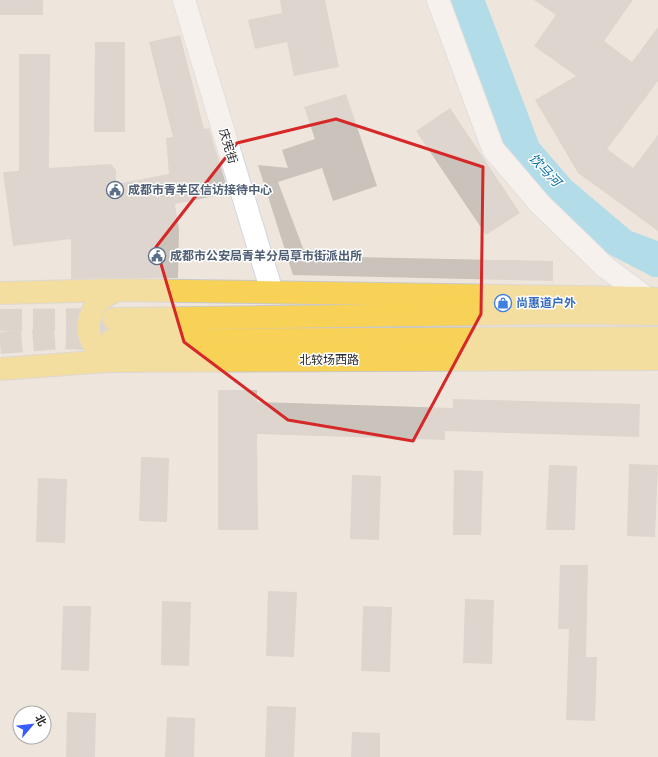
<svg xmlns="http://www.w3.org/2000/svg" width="658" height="757" viewBox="0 0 658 757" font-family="Raleway,'Noto Sans SC',sans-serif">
<rect width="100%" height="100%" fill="#eee6dc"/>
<!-- water -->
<polygon fill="#69d0f5" points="446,0 485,0 539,143 571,180 631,231 658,241 658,277 653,277 591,245 494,140"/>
<!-- building -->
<g fill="#c9c3bc">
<rect x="0" y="0" width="43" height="15"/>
<polygon points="280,0 325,0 339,67 294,76 287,42 255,49 248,20 282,13"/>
<polygon points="534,0 633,0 604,41 632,62 658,27 658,81 607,149 633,168 658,135 658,231 578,173 535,100 576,76 534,46 556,15"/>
<polygon points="180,35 204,129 209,128 226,184 223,186 225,194 175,204 179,230 178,278 116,278 71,279 71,239 13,246 3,172 19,171 19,54 50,54 49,168 111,164 116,170 116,184 169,174 166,138 173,137 149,42"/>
<polygon points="95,42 125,42 125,132 94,132"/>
<polygon points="346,94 377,186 333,201 322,168 278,182 306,256 553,261 553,281 293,275 258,165 288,168 282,150 315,139 304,107"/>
<polygon points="450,108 520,213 486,235 416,131"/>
<polygon points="218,390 257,390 257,402 453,408 453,399 640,404 639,437 445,431 445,440 257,434 258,530 218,530"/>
<polygon points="141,457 169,458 167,522 139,521"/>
<polygon points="629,464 658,465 655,537 627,536"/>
<polygon points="549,465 577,466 575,530 546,530"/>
<polygon points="454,470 483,471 481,535 453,535"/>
<polygon points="352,475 381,476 379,540 350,539"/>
<polygon points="38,478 67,479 65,543 36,542"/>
<polygon points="560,565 588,565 586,657 597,657 595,721 566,720 569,629 558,629"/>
<polygon points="268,591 297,592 294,657 266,656"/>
<polygon points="465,599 494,600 492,664 463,663"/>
<polygon points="162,601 191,602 189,666 161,665"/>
<polygon points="63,606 91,606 89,671 61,670"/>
<polygon points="363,606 392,607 390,672 361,671"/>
<polygon points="267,706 296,707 294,757 265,757"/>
<polygon points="67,712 96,713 95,757 66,757"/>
<polygon points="167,717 195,718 194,757 165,757"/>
<polygon points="352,732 380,733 380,757 351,757"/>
</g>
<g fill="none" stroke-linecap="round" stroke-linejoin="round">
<!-- primary-tunnel -->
<g stroke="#c7c1b9" stroke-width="22" stroke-dasharray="22 11" stroke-linecap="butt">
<polyline points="0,320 114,319"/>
<polyline points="0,343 62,338 109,340"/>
</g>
<!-- minor casing -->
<g stroke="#d1d5e4" stroke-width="24">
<g id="minor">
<polyline points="184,0 272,292"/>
<polyline points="438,0 493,149 540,204 605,267 647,298"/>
</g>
</g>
<!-- primary casing -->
<g stroke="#c8c8c8" stroke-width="24">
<g id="primary">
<polyline points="0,293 116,290 647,298 658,299"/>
<polyline points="114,319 571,313 658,314"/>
<polyline points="112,340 658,338"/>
<path d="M107,361C93,348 83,332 92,313C94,310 95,305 98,302C103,297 110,294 116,290"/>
<polyline points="0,369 107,361 658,359"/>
</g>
</g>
<!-- minor -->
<use href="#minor" stroke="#fff" stroke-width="22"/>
<!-- primary -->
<use href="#primary" stroke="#f8d256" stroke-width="22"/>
</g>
<!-- marked area -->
<path d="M0 0H658V757H0ZM336,119L483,167L481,314L413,441L288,420L184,342L156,247L237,143Z" fill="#eee6dc" fill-opacity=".55" fill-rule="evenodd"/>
<path fill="none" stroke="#d62828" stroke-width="3" stroke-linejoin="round" d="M336,119L483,167L481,314L413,441L288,420L184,342L156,247L237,143Z"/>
<!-- icons -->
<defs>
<g id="civic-ring" transform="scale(0.9)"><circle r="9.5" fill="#fff" stroke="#5c6f8a" stroke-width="1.5"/><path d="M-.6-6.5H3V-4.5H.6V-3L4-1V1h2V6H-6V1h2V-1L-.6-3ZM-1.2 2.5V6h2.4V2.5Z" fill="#5c6f8a"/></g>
<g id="shop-ring" transform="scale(0.9)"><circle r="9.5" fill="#fff" stroke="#3f7fe0" stroke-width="1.5"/><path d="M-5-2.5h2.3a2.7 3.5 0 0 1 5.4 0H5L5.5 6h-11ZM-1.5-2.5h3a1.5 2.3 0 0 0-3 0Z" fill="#3f7fe0"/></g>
</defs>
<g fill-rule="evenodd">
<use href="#civic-ring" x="115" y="190"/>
<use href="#civic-ring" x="157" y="256"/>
<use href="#shop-ring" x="503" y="303"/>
</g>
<g text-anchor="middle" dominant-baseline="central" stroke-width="3" stroke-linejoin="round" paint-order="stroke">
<!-- street labels -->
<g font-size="12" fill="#2b2b2b" stroke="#fff">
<text transform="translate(228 146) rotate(73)">庆宪街</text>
<text x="329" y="360">北较场西路</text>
</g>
<!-- service labels -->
<g font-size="12" font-weight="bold" fill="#4e5e75" stroke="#fff" text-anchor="start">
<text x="128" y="190">成都市青羊区信访接待中心</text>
<text x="170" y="256">成都市公安局青羊分局草市街派出所</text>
</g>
<!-- shop labels -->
<g font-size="12" font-weight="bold" fill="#366cbe" stroke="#fff" text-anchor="start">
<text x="516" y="303">尚惠道户外</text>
</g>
<!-- water labels -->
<g font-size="13" font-style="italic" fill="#066ea4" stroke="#fff">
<text transform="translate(545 170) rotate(47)">饮马河</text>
</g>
</g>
<!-- north arrow -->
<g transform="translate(32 725) rotate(62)"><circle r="19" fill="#ffffff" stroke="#aaaaaa"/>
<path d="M0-3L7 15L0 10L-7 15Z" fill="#385dff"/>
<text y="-6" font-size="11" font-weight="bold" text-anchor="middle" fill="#2b2b2b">北</text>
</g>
</svg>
